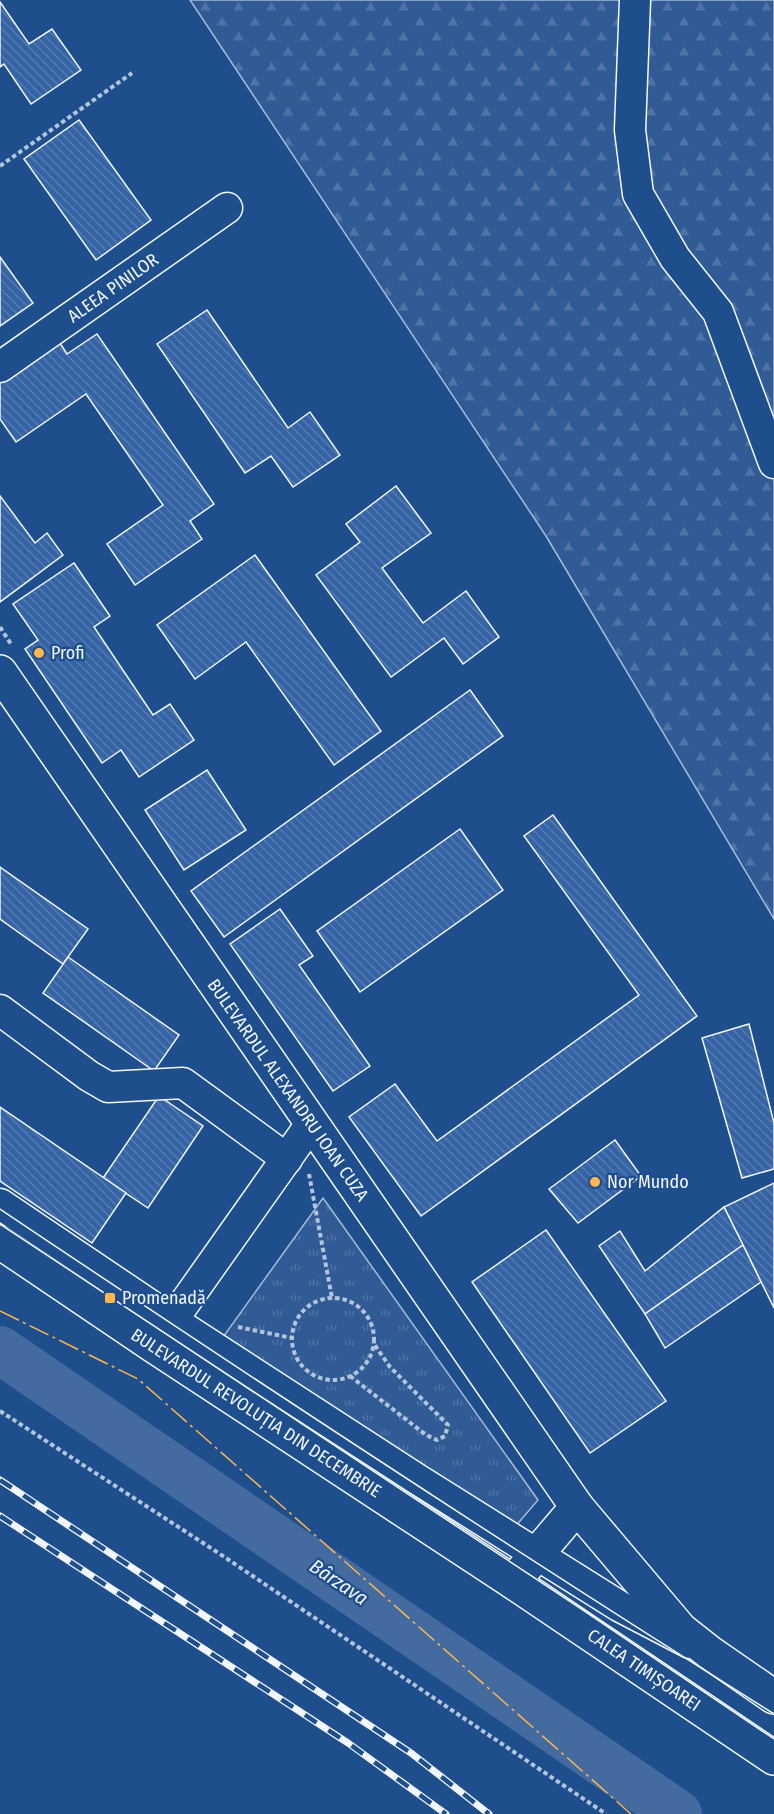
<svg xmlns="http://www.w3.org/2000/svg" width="774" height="1814" viewBox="0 0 774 1814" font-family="'Fira Sans Condensed',sans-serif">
<defs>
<pattern id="grass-tufts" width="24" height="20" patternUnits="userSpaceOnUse" patternTransform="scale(1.5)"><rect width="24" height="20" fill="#305b95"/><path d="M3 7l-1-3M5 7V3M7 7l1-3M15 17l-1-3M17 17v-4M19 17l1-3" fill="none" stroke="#4e73a5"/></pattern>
<pattern id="forest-firs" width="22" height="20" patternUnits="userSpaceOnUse" patternTransform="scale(1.5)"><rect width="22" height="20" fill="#305b95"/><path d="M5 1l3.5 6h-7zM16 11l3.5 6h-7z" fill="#4e73a5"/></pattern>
<pattern id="building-back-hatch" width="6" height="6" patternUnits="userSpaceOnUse" patternTransform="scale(1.5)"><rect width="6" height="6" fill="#3563a3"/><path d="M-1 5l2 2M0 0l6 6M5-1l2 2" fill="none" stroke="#537ab1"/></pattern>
</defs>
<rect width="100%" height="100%" fill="#1f4e8c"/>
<!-- grass -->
<polygon fill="url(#grass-tufts)" stroke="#a8bbd7" stroke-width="1.5" points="323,1198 538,1500 514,1528 218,1344"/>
<!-- forest -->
<polygon fill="url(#forest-firs)" stroke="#a8bbd7" stroke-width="1.5" points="190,0 774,0 774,919 546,536"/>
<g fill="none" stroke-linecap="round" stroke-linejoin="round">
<!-- river -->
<polyline stroke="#446ba0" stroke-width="48" points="0,1350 678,1814"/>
</g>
<!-- building -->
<g fill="url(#building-back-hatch)" stroke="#f2f6ff" stroke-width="1.5">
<polygon points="0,2 29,44 52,29 81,70 31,104 4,64 0,67"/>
<polygon points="79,120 151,220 96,260 24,159"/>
<polygon points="0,257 33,303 0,326"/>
<polygon points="207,310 288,428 310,412 340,455 293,487 271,456 245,473 157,344"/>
<polygon points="54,334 67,354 97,334 214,504 190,521 202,539 135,585 107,544 163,505 86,394 16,442 0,419 0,371"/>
<polygon points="396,486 431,533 382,568 423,623 466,591 499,637 463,664 444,638 391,677 316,575 360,542 346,524"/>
<polygon points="0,496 35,543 47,533 63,555 0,602"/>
<polygon points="255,555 381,731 334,765 246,642 195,679 157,625"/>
<polygon points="74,563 110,616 94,627 153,715 170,704 194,740 139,777 121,750 102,763 25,649 38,640 13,604"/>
<polygon points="470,690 503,736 224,937 191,891"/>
<polygon points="207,770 246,830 184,870 145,810"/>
<polygon points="553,815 697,1016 421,1216 349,1117 395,1084 437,1141 639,995 524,836"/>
<polygon points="460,829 503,890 360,992 317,931"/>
<polygon points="0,867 88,929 63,964 0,919"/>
<polygon points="280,909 313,956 299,965 370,1066 333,1091 230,944"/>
<polygon points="68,957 179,1035 154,1071 43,993"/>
<polygon points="749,1024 774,1123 774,1169 742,1178 702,1038"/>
<polygon points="159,1096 203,1126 148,1208 103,1178"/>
<polygon points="0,1107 126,1193 92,1243 0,1181"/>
<polygon points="615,1140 641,1176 578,1223 549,1189"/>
<polygon points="774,1183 774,1308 724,1207"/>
<polygon points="724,1207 743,1245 645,1314 599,1246 620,1231 645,1271"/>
<polygon points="546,1230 666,1401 590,1453 472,1282"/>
<polygon points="743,1245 761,1282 665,1348 645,1314"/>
</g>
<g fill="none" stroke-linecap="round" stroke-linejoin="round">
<!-- minor casing -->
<g stroke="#f2f6ff" stroke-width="33">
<g id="minor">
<polyline points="635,0 630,130 638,194 675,258 718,312 774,463"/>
<polyline points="0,367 227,208"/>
<polyline points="0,1010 89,1076 108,1087 183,1083 287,1159"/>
<polyline points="0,1204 181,1326 417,1479 619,1606 690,1643"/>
<polyline points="162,1335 311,1124"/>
</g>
</g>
<!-- major casing -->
<g stroke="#f2f6ff" stroke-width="36">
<g id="major">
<polyline points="0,672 577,1507 681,1630 709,1652 774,1697"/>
<polyline points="0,1242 154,1346 513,1582 774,1758"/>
<polyline points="513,1582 577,1507"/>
</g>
</g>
<!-- path -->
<g stroke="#b3c4dc" stroke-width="4" stroke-dasharray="4.5 3" stroke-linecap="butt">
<polyline points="0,166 132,73"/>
<polyline points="0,627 11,644"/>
<polyline points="309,1174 332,1298"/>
<circle cx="333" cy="1339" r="41"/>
<polyline points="238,1327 292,1338"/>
<polyline points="350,1376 426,1435 437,1440 445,1436 448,1425 390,1367 374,1344"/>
<polyline points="0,1411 220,1554 606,1814"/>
</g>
<!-- minor -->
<use href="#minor" stroke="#1f4e8c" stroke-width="30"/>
<!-- major -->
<use href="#major" stroke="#1f4e8c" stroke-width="33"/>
<!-- tram -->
<g stroke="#f2f6ff" stroke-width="1.5">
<path d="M0,1209C256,1381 513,1550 774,1714"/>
<polyline points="0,1224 580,1608 774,1739"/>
</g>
<!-- rail casing -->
<g stroke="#f2f6ff" stroke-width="7">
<g id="rail">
<polyline points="0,1480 411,1753 489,1814"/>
<polyline points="0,1516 348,1743 446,1814"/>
</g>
</g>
<!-- rail -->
<use href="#rail" stroke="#1f4e8c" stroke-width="4.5" stroke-dasharray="14" stroke-linecap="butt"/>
<!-- power -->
<polyline stroke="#ffb74d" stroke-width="1.5" stroke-dasharray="21 4.5 3 4.5" stroke-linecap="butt" points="0,1311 138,1379 631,1814"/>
</g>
<!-- markers -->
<g fill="#ffb74d" stroke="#1f4e8c" stroke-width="2">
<circle cx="39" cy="653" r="6"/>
<circle cx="595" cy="1182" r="6"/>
<rect x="104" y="1292" width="12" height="12" rx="3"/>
</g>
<g text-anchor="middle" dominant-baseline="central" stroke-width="4.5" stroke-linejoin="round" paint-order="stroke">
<!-- street labels -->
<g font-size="18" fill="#f2f6ff" stroke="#1f4e8c">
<text transform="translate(113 288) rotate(-35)">ALEEA PINILOR</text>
<text transform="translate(288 1090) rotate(55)">BULEVARDUL ALEXANDRU IOAN CUZA</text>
<text transform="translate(256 1413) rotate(33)">BULEVARDUL REVOLUȚIA DIN DECEMBRIE</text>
<text transform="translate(644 1670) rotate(34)">CALEA TIMIȘOAREI</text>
</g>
<!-- poi labels -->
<g font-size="18" fill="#f2f6ff" stroke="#1f4e8c" text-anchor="start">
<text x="51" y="653">Profi</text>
<text x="607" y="1182">Nor Mundo</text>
<text x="122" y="1298">Promenadă</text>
</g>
<!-- water labels -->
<g font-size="20" font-style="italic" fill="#f2f6ff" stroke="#1f4e8c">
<text transform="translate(339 1582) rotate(34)">Bârzava</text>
</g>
</g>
</svg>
